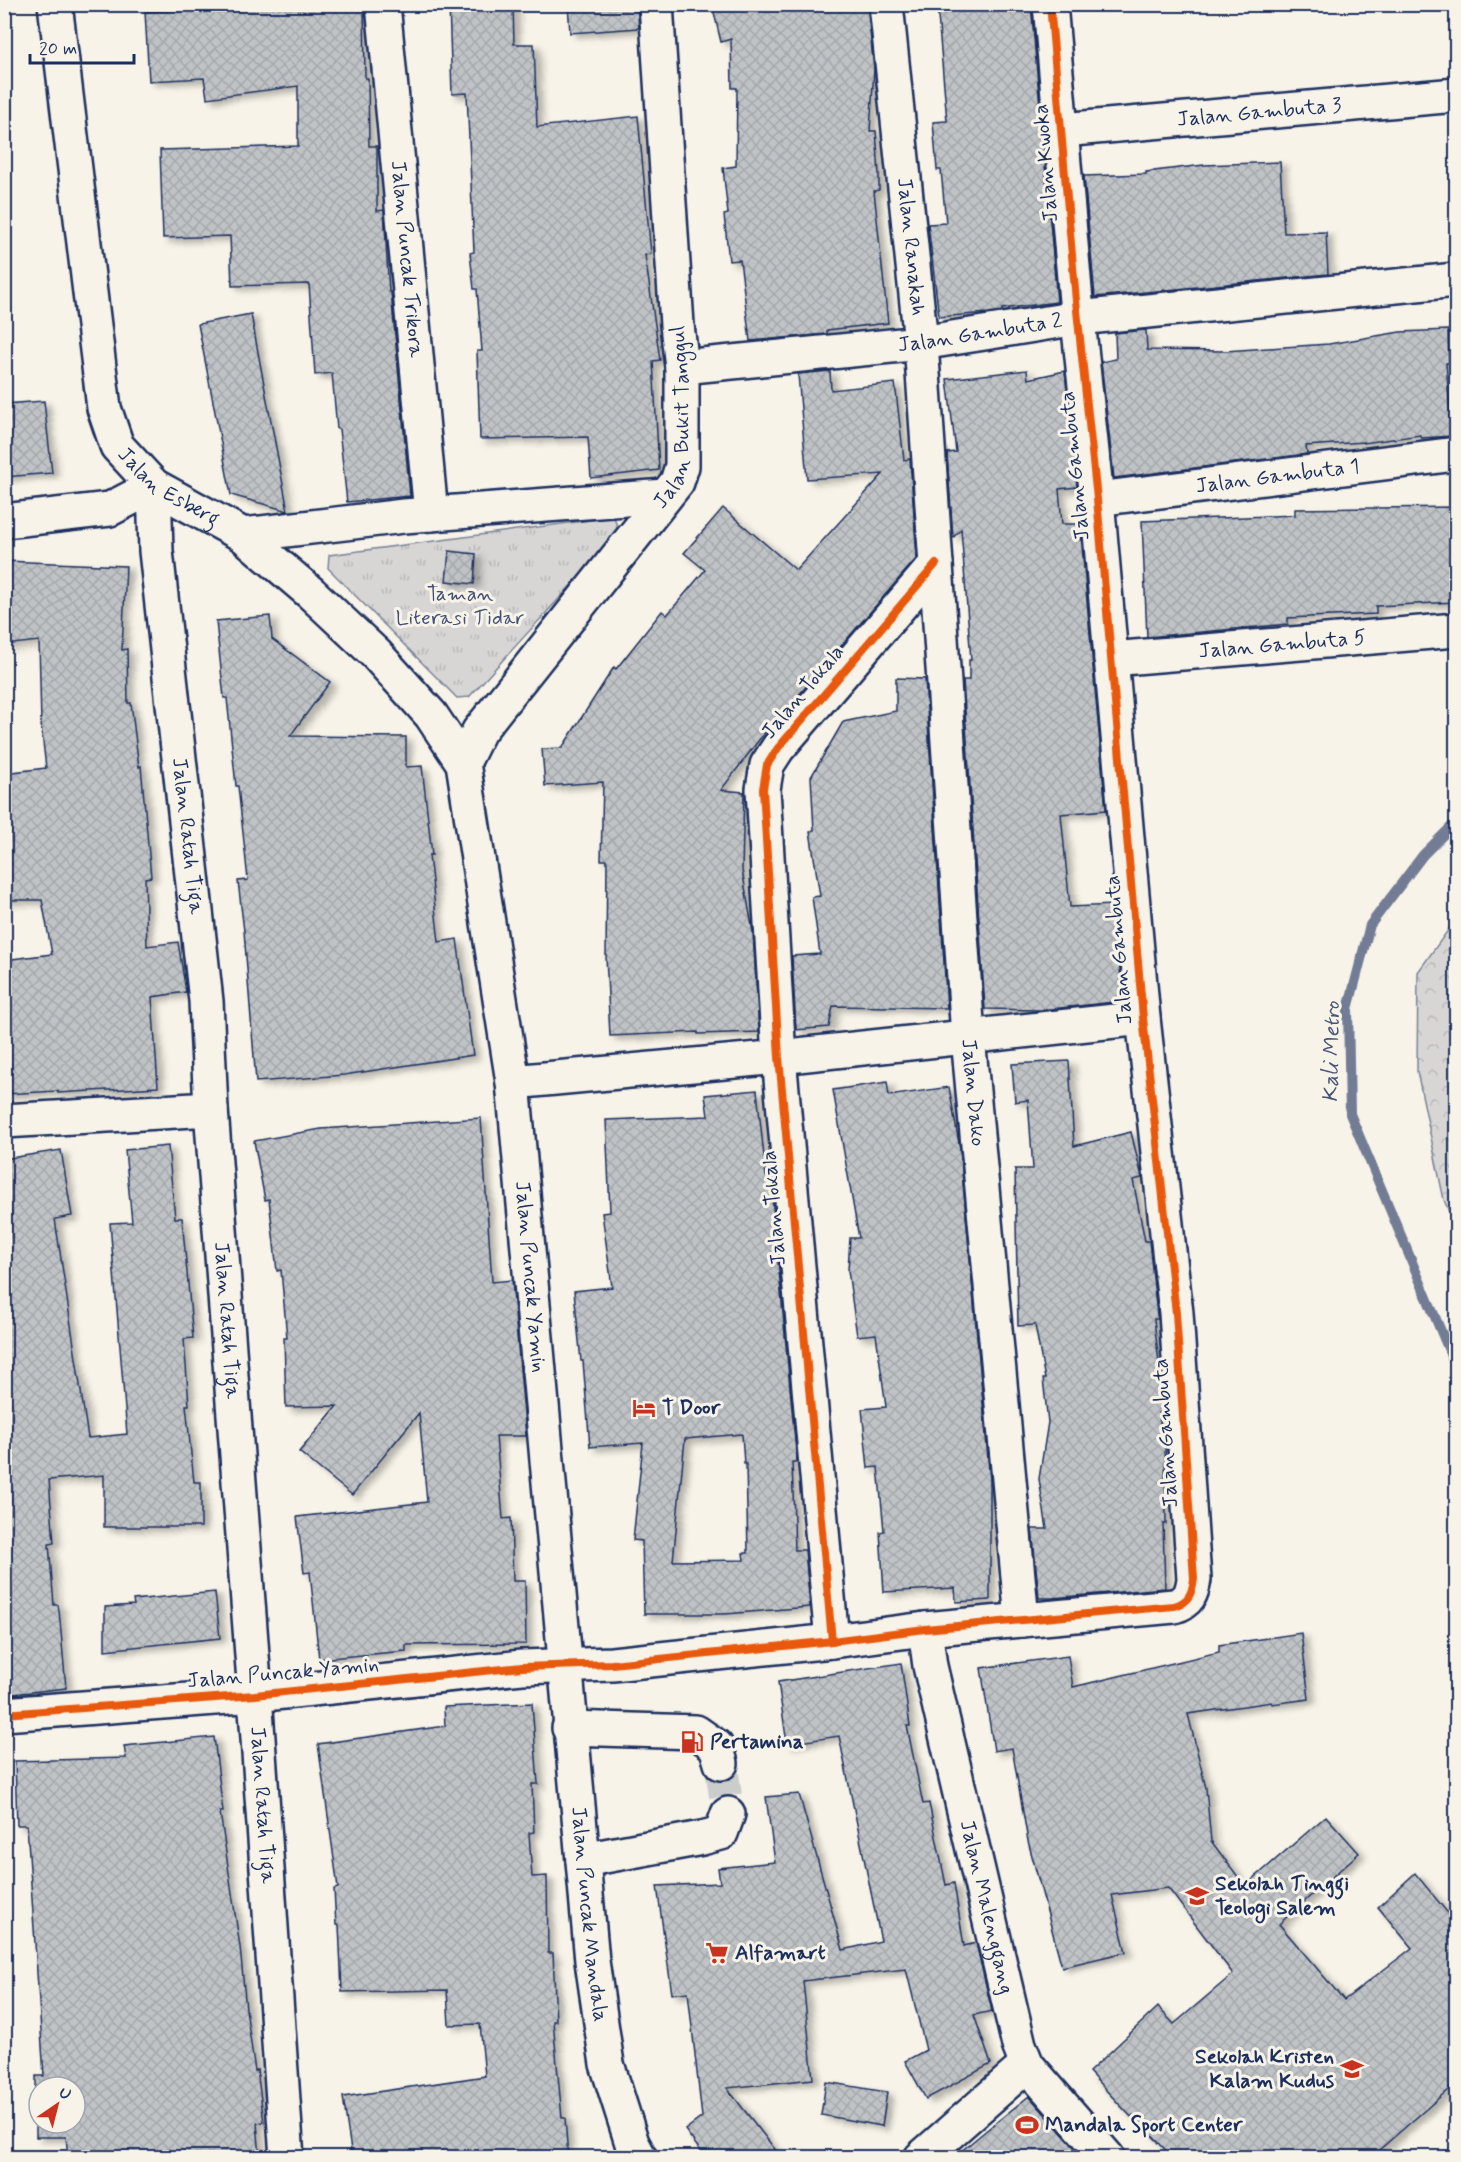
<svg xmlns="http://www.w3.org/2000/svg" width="1461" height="2162" viewBox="0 0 1461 2162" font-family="Mynerve,sans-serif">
<defs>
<pattern id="forest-crowns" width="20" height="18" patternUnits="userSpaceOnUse" patternTransform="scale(1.5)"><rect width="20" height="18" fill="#d7d6d4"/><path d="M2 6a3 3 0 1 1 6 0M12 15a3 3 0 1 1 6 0" fill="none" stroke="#b8b8b8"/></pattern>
<pattern id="park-tufts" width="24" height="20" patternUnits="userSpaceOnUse" patternTransform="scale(1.5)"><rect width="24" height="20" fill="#d7d6d4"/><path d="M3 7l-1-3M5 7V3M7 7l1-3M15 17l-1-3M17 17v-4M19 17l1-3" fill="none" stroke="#b8b8b8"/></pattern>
<pattern id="building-cross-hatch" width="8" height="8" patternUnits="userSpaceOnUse" patternTransform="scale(1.5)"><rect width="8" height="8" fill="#c0c3c5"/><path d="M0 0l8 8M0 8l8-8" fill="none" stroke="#a4a8ac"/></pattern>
<filter id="shadow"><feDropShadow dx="6" dy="4" stdDeviation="3" flood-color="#0004"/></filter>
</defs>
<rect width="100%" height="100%" fill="#f7f3e8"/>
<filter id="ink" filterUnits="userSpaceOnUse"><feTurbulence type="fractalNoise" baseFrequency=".0167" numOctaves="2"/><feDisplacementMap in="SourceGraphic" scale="12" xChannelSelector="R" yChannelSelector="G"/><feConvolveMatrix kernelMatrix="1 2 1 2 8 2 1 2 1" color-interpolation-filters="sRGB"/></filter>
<g filter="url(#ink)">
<!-- forest -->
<polygon fill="url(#forest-crowns)" stroke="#798299" stroke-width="1.5" points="1456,919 1456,1228 1444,1200 1417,1071 1418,972"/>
<!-- park -->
<polygon fill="url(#park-tufts)" stroke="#798299" stroke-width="1.5" points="614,517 619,533 469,697 457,698 328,568 329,555"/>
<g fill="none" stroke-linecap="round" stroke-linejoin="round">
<!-- stream -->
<polyline stroke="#727c95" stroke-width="10" points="1456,822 1423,855 1370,925 1348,1009 1350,1114 1456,1367"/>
</g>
<!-- building -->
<g fill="url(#building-cross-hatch)" stroke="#1b2f5e" stroke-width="1.5" fill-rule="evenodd" filter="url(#shadow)">
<polygon points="194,4 364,4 365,78 368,78 369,146 377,146 377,211 384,210 389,292 391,292 410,496 347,502 339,429 337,429 332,373 315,375 309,284 232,286 230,236 163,238 160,150 298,146 298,86 207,98 204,78 149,81 145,12 194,9"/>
<polygon points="449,4 513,4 514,44 534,44 537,127 638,116 651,254 645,255 660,360 653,361 659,470 591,478 588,437 480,439 477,351 482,351 477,289 474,289 470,253 474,252 467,93 452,94"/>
<polygon points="568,4 637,4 639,28 570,33"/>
<polygon points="712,4 867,4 874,69 870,131 876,131 879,174 879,190 874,191 888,323 827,330 827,334 750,341 740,260 729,261 724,215 728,214 723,168 736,166 737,88 732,88 731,39 721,42"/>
<polygon points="937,4 1031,4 1057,302 1002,309 1002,311 988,313 939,317 928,224 946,223 941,170 937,170 933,122 947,121"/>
<polygon points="1280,162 1284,233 1326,232 1328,274 1095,297 1084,176 1146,174 1146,172 1204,165"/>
<polygon points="251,314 260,363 288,511 231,495 198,324"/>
<polygon points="1146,330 1147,350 1225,351 1329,344 1400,332 1448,330 1449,363 1446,363 1452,436 1421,438 1420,435 1364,443 1364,442 1306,446 1307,454 1114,478 1101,362 1116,359 1115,333"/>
<polygon points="1027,370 1028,379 1065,371 1077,487 1059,489 1062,524 1080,524 1106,810 1061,814 1070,907 1114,905 1123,1001 1042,1010 985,1009 963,680 969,680 969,660 971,660 961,529 953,538 947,453 956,452 947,379"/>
<polygon points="830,371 831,390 895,383 904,460 910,459 917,558 779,718 777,716 721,790 744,792 742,870 753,932 759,1032 698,1034 698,1032 610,1036 606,956 607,860 601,860 603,782 545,786 542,749 562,748 614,667 616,669 662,611 667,615 705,570 684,553 723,508 796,570 883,474 807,479 798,374"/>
<polygon points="44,401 52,473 4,477 4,404"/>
<polygon points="1456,507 1456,602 1376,606 1376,614 1288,618 1288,624 1147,637 1142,521 1295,515 1295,509"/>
<polygon points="449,551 476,554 474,584 446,581"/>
<polygon points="4,561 126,566 122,650 127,649 128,703 131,703 139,767 141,766 151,877 145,878 147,946 178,942 186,992 152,997 158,1087 58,1093 58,1091 4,1094 4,960 52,954 42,900 4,900 4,773 46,768 41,724 39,641 4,645"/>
<polygon points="270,616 272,639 330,682 290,736 406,737 406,767 422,766 432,855 429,855 439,942 457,939 473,1055 344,1075 256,1082 244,931 238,881 248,880 238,786 236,786 227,698 224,698 216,621"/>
<polygon points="896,678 925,679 947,1008 833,1006 829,1027 796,1030 792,956 820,954 812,897 820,896 810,831 814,830 811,777 843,722 896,711"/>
<polygon points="1069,1061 1074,1146 1131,1132 1141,1173 1142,1178 1133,1180 1145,1241 1149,1241 1157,1315 1158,1319 1154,1319 1160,1372 1161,1372 1164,1413 1158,1413 1165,1443 1166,1524 1163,1524 1165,1588 1052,1598 1039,1598 1032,1529 1047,1529 1039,1479 1048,1422 1043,1379 1045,1379 1035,1325 1018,1326 1015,1169 1033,1169 1028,1100 1015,1102 1012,1064"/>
<polygon points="887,1082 889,1096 949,1087 960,1149 990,1481 990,1600 956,1602 955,1588 884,1592 880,1532 884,1531 878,1467 868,1468 862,1409 886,1407 876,1334 857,1336 848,1270 850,1238 859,1238 833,1090"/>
<path d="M757,1090L766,1176H770L797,1462H792L795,1550H805L810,1607L725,1614H644L642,1541L633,1540L643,1443L590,1447L583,1361H581L574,1291L612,1287L602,1213L610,1212L606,1120L708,1116L705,1095ZM742,1434L744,1464H746L748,1553H743L744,1560L673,1561L685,1439Z"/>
<polygon points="481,1118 492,1282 512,1280 526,1436 496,1436 503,1519 511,1518 513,1581 525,1581 526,1644 406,1645 406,1651 319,1659 310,1572 304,1573 297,1517 427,1502 419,1413 352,1495 299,1452 337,1406 286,1407 284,1338 287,1338 281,1270 277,1271 269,1199 265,1200 254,1141 321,1129"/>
<polygon points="168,1146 175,1218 182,1218 193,1338 184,1339 189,1405 186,1405 194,1482 201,1482 201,1527 104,1527 104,1475 49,1480 54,1543 49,1544 54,1605 58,1605 59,1610 66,1688 4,1695 4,1159 61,1150 72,1216 55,1219 88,1438 127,1434 110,1223 132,1222 125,1150"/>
<polygon points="215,1592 220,1638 105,1650 105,1607 134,1605 133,1600"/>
<polygon points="1301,1633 1309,1699 1272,1704 1272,1702 1188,1714 1206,1788 1211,1841 1245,1886 1326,1816 1359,1853 1279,1924 1344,2000 1412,1948 1378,1907 1415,1873 1456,1923 1456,2083 1371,2157 1172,2157 1133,2115 1131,2117 1089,2072 1158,2007 1174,2024 1233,1974 1168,1888 1112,1895 1126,1952 1062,1967 1028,1841 1012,1748 994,1751 981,1668 1068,1656 1073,1687 1219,1652 1219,1645"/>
<polygon points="901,1663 910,1726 907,1726 923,1804 929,1803 946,1885 954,1883 964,1946 976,1943 992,2011 974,2015 991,2064 926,2099 905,2061 926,2050 906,1969 803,1981 813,2079 727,2088 781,2157 705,2157 685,2130 702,2117 688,1992 672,1994 657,1886 720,1883 718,1868 775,1862 766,1797 799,1794 843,1950 881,1941 839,1736 787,1744 778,1682"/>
<polygon points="532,1703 538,1784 532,1784 534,1832 529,1833 532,1877 547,1876 548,1953 553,1953 556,2021 553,2021 562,2118 565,2118 568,2157 352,2157 343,2097 485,2076 480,2024 449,2025 447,1990 342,1992 339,1925 336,1925 334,1889 338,1888 318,1744 445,1726 444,1707"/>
<path d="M214,1737L223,1812H220L240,1947L246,2009L255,2071L257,2070L264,2122L257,2123L260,2157H68L66,2137H36V2076H44L27,1825H17L15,1761L126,1758L124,1746ZM39,2087H75V2123H39Z"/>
<polygon points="826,2082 887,2092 882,2126 821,2115"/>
<polygon points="1029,2096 1083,2157 954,2157 994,2124"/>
</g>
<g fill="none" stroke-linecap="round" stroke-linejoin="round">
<!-- minor-tunnel -->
<polyline stroke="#cbcccc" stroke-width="33" stroke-dasharray="33 16" stroke-linecap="butt" points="721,1763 728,1814"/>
<!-- minor casing -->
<g stroke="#1b2f5e" stroke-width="38">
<g id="minor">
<path id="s1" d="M383,4L431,514"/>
<path id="s2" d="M886,4L921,343L968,1037L1022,1620"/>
<path id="s3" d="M1062,130L1456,95"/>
<path id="s4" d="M682,367L921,343L1078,318L1456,280"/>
<path id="s5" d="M1097,499L1456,454"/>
<path id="s6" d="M4,521L110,509L154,486L156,551L206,1001L211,1109L255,1695L287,2158"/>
<polyline points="243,535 404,516 665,496"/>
<path id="s7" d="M1111,659L1456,630"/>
<path id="s8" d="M463,763L479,731L677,482L682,466V367L677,325L656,4"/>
<polyline points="513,1082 779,1057 1143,1018"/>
<polyline points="4,1121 211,1109"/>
<path id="s9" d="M925,1629L930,1666L1019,2045L1027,2065L1108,2158"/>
<path d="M832,1641L925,1629L1174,1606C1189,1602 1192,1593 1194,1579L1176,1313L1143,1018L1097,499L1076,301L1050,4"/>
<polyline points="4,1714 255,1695 522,1667 612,1664 832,1641 779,1057 763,789 767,765 778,748 936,564"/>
<polyline points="569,1728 696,1732 716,1746 721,1763"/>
<polyline points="583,1860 702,1838 721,1833 728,1814"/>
<polyline points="921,2158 1027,2065"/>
</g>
</g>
<!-- major casing -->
<g stroke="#1b2f5e" stroke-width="38">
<g id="major">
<path id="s10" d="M55,4L104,408L117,446L154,486L243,535L311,593L376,654L431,715L463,763L513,1082L592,1961L607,2064L632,2143L640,2158"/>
</g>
</g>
<!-- minor -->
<use href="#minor" stroke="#f7f3e8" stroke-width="33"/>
<!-- major -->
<use href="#major" stroke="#f7f3e8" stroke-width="33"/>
<!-- cycleway casing -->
<g stroke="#f7f3e8" stroke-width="11">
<g id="cycleway">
<path d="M832,1641L925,1629L1174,1606C1189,1602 1192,1593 1194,1579L1176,1313L1143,1018L1097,499L1076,301L1050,4"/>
<polyline points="4,1714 255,1695 522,1667 612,1664 832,1641 779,1057 763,789 767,765 778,748 936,564"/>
</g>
</g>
<!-- cycleway -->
<use href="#cycleway" stroke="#e8590c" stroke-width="8"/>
</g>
</g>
<!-- icons -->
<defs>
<g id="hotel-bare" transform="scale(1.8)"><path d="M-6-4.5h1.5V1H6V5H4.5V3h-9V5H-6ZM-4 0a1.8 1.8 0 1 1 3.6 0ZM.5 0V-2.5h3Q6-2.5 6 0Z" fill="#c8321e" stroke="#f7f3e8" stroke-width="2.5" paint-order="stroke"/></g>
<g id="fuel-bare" transform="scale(1.8)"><path d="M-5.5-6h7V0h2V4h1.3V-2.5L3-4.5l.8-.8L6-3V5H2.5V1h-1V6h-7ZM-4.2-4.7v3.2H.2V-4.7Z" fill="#c8321e" stroke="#f7f3e8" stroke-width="2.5" paint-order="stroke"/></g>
<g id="university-bare" transform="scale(1.8)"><path d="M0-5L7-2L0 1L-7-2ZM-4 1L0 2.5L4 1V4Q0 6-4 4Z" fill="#c8321e" stroke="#f7f3e8" stroke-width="2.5" paint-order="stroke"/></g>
<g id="supermarket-bare" transform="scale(1.8)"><path d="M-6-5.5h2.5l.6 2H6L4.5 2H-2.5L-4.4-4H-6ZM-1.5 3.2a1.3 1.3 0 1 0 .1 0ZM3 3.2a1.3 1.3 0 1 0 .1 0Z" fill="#c8321e" stroke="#f7f3e8" stroke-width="2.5" paint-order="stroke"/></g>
<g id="school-bare" transform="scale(1.8)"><path d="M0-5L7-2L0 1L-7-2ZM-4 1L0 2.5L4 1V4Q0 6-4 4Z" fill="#c8321e" stroke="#f7f3e8" stroke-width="2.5" paint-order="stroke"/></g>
<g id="stadium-bare" transform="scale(1.8)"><path d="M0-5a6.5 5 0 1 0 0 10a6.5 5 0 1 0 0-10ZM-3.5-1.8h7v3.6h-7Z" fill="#c8321e" stroke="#f7f3e8" stroke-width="2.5" paint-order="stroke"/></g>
</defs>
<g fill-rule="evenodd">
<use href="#hotel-bare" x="644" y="1408"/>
<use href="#fuel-bare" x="692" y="1742"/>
<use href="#university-bare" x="1197" y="1896"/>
<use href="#supermarket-bare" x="717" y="1953"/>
<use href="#school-bare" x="1352" y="2069"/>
<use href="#stadium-bare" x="1027" y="2125"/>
</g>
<g text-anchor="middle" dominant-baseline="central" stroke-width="6" stroke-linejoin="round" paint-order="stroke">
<!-- street labels -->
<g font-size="21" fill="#1b2f5e" stroke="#f7f3e8">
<text stroke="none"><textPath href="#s3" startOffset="198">Jalan Gambuta 3</textPath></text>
<text transform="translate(1046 163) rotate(-95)">Jalan Kwoka</text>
<text stroke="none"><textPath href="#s2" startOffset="244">Jalan Ranakah</textPath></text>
<text stroke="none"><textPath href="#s1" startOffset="256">Jalan Puncak Trikora</textPath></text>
<text stroke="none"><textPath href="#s4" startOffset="300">Jalan Gambuta 2</textPath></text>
<text stroke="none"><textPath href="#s8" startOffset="417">Jalan Bukit Tanggul</textPath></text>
<text transform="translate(1075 466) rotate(-96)">Jalan Gambuta</text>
<text stroke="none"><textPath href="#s5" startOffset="182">Jalan Gambuta 1</textPath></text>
<text stroke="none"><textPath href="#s10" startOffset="514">Jalan Esberg</textPath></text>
<text stroke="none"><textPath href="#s7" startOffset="172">Jalan Gambuta 5</textPath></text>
<text transform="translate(803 692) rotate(-50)">Jalan Tokala</text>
<text stroke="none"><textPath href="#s6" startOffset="508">Jalan Ratah Tiga</textPath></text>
<text transform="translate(1119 950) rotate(-95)">Jalan Gambuta</text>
<text stroke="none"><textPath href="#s2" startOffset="1092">Jalan Dako</textPath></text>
<text transform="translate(774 1208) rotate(-95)">Jalan Tokala</text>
<text stroke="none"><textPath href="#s10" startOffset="1440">Jalan Puncak Yamin</textPath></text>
<text stroke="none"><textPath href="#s6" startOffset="994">Jalan Ratah Tiga</textPath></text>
<text transform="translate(1166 1433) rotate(-94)">Jalan Gambuta</text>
<text transform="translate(283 1673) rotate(-5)">Jalan Puncak Yamin</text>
<text stroke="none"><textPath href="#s6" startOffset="1480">Jalan Ratah Tiga</textPath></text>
<text stroke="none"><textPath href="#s9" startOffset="285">Jalan Malenggang</textPath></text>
<text stroke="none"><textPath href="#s10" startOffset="2080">Jalan Puncak Mandala</textPath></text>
</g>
<!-- park labels -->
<g font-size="21" fill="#415076" stroke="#f7f3e8">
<text x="460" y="594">Taman<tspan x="460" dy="24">Literasi Tidar</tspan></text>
</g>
<!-- poi labels -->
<g font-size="21" font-weight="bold" fill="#1b2f5e" stroke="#f7f3e8" text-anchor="start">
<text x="662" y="1408">T Door</text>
<text x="710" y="1742">Pertamina</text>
<text x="1215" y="1884">Sekolah Tinggi<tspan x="1215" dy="24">Teologi Salem</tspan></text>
<text x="735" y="1953">Alfamart</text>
<text x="1334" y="2057" text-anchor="end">Sekolah Kristen<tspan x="1334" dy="24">Kalam Kudus</tspan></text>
<text x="1045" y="2125">Mandala Sport Center</text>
</g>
<!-- water labels -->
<g font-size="22" font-style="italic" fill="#465679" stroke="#f7f3e8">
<text transform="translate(1332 1052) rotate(-89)">Kali Metro</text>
</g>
</g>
<!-- margin -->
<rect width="1461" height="2162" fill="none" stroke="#f7f3e8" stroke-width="24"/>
<rect x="12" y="12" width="1437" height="2138" fill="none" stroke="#1b2f5e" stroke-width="2" filter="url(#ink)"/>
<!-- north arrow -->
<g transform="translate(57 2105) rotate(35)"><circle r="28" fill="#f7f3e8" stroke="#9fa5b1" stroke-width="1.5"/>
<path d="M0-4.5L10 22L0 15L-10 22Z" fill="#c8321e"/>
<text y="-9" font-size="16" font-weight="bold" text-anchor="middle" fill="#1b2f5e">U</text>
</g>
<!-- scale -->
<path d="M30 54v9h104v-9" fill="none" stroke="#1b2f5e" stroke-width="3"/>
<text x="39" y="54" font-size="18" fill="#1b2f5e" stroke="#f7f3e8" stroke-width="4.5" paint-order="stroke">20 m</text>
</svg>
